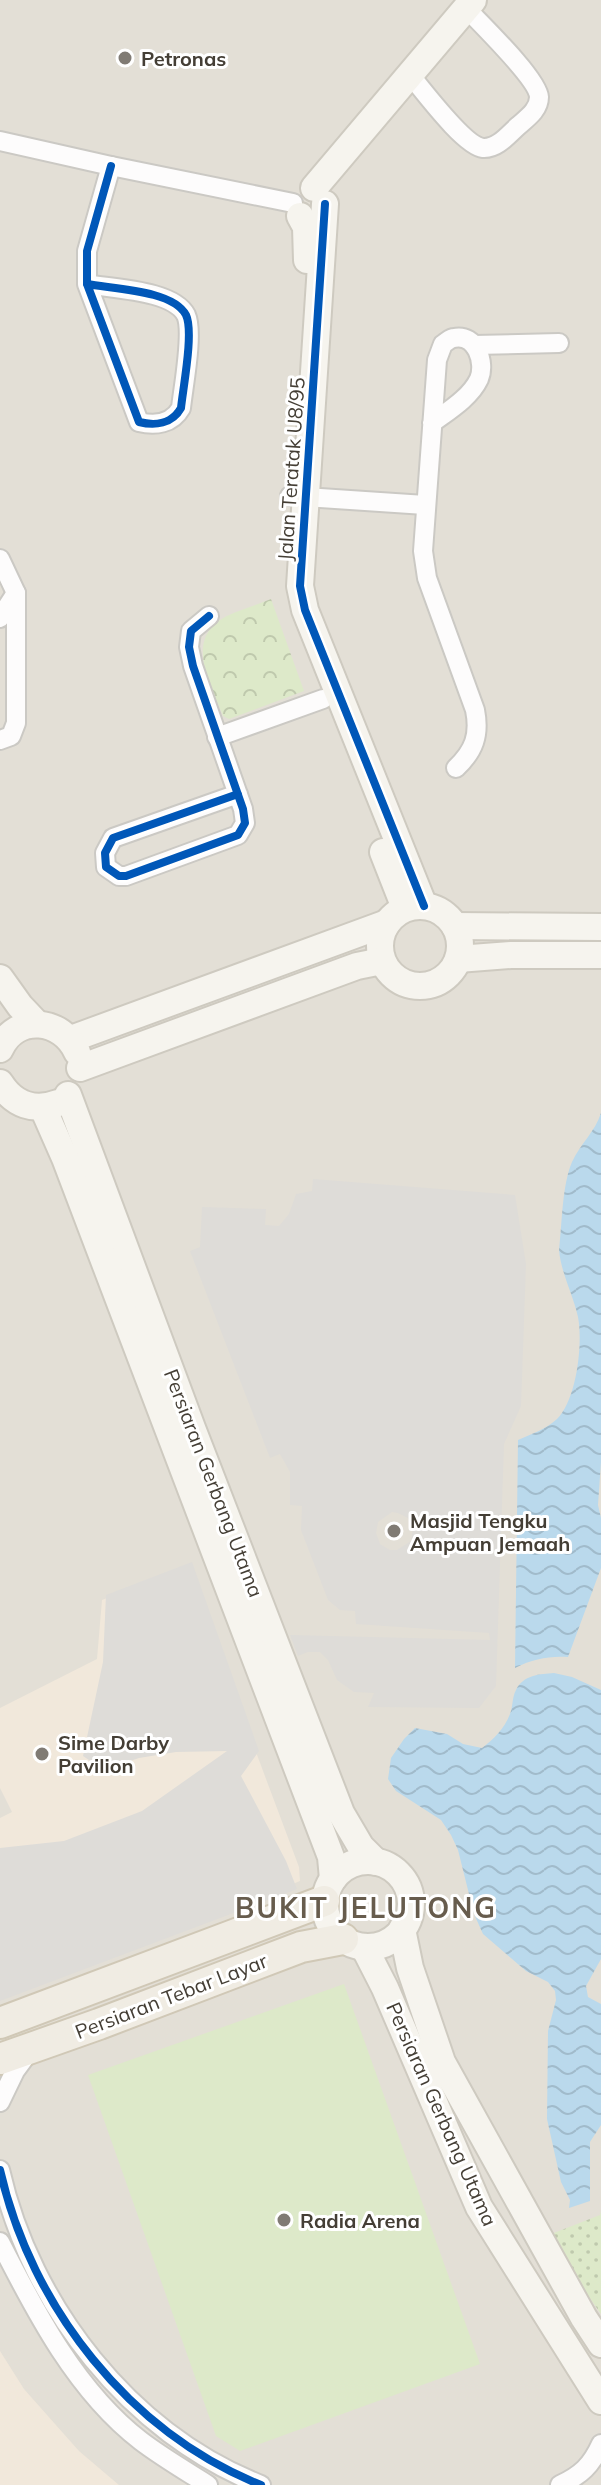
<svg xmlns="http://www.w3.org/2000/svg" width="601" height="2485" viewBox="0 0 601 2485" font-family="Mulish,sans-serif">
<defs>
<pattern id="grass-dots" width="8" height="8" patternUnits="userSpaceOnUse" patternTransform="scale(2)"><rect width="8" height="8" fill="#dde9c9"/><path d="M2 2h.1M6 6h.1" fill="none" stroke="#bfc9ad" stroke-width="1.8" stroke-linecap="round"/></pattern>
<pattern id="park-crowns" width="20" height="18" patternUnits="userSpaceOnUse" patternTransform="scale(2)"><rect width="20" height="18" fill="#dde9c9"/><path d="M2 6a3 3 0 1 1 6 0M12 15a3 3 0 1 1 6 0" fill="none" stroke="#bfc9ad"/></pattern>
<pattern id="water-waves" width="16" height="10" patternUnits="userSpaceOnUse" patternTransform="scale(2)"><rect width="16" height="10" fill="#bad9ec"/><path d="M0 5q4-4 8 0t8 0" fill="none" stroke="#a1bbcb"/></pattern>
</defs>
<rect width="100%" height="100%" fill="#efede8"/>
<!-- residential -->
<rect fill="#e3dfd6" x="0" y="0" width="601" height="2485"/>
<!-- commercial -->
<g fill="#f1e8db">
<polygon points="187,1568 299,1867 300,1881 235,1908 0,1997 0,1818 12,1812 0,1788 0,1708 97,1659 102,1600"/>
<polygon points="0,2351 24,2389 79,2451 119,2485 0,2485"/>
</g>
<!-- grass -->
<polygon fill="url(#grass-dots)" points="601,2211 601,2314 546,2236 600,2215"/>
<!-- park -->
<path fill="url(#park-crowns)" d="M271,599L304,691L229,719L223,716C210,682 182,637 229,615C242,609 257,605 271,599Z"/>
<!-- garden -->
<polygon fill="#dde9c9" points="344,1984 480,2364 240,2451 216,2436 88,2075"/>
<!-- parking -->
<g fill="#dedcd8" fill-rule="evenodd">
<path d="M313,1179L515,1195L526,1264L521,1406L504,1444L496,1686L479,1708L368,1707L374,1693L354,1692L337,1680L328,1660L320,1652H308L298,1656L290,1635L490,1640L489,1633L356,1624L355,1611L340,1610L328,1600L301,1530L302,1506L290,1505V1472L280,1454L270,1458L190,1251L200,1247L202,1207L266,1209L265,1225L279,1226L289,1214L296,1194L312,1191ZM392,1512L398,1513L408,1518L413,1529L411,1541L397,1550H390L380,1544L376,1533L378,1522Z"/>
<polygon points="192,1562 259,1751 241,1776 286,1861 297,1889 0,2001 0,1848 64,1841 142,1811 227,1751 176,1752 139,1758 104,1770 83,1756 103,1662 106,1595"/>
</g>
<!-- water -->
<g fill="url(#water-waves)">
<path d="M601,1113V1462L598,1505L601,1518V1568L568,1657C548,1656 533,1659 515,1668L518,1440C532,1434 546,1429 557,1419C577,1399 583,1343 578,1317C573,1294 561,1273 559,1250C562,1225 562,1185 572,1162C580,1144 595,1132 601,1113Z"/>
<path d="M554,1673L572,1677L601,1690V1959L586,1986L588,1997L601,2004V2125L590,2142V2201L569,2208L570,2200L561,2182L547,2119L548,2031L556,2000L555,1991L548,1982L526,1971L483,1934L474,1914L458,1850L451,1835L441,1820L396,1791L388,1779L391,1758L404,1739L415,1728L447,1734L463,1744L482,1748C494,1739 504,1729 510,1714C513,1707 512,1697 516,1690C523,1675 540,1674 554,1673Z"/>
</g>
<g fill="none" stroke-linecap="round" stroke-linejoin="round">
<!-- street casing -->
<g stroke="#cbc9c4" stroke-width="22">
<g id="street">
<path d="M410,75C423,90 464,146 483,148C497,149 508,135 518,126C527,118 539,110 539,97C538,79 481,24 466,8"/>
<polyline points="0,141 111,166 293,203"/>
<path d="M87,284C113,289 173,290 186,315C194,332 183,388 181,408C172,424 155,426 139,422L87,284V251L111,166"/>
<polyline points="474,345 559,343"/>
<path d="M432,423C448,411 470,398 479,379C486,363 476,333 454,338C450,338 447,342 443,344L437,360L423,551L427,578L475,710C480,735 474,751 456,768"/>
<polyline points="290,496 425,505"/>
<polyline points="0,559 16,593 16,723 11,736 0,740"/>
<polyline points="209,616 191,631 189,647 193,666 243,809 245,823 238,835 126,876 119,876 106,867 105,853 113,838 238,794"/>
<polyline points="0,618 16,593"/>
<polyline points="217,737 323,699"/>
<polyline points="0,2102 15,2071 29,2052"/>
<path d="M0,2170C31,2307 130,2433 261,2485"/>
<path d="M0,2242C36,2313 77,2392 141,2441C162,2457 186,2471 208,2485"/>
<path d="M560,2485C581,2475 591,2466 601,2444"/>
</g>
</g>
<!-- secondary casing -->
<g stroke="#cecac0" stroke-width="30">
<g id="secondary">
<polyline points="314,188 473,0"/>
<polyline points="325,204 300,586 305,610 424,906"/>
<polyline points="300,216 306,227 307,260"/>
<polyline points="383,852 405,908"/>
<circle cx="420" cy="946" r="40"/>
<polyline points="455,926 601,927"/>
<polyline points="458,959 511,955 601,955"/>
<polyline points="0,978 20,1006 37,1024"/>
<polyline points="71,1039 387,923"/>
<path d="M0,1049C16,1013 63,1019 77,1052"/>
<polyline points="80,1068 357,966 382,961"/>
<path d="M0,1083C14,1105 34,1112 58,1103"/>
<polyline points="68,1095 192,1428 341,1813 361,1847 376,1862"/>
<polyline points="43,1108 65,1158 331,1857 333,1879"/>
<circle cx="368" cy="1904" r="43"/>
<polyline points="402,1929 410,1968 442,2062 584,2318 601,2344"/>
<polyline points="364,1947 385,1988 479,2207 601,2401"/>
</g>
</g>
<!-- primary casing -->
<g stroke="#d0c8b6" stroke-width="34">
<g id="primary">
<polyline points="0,2023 324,1901"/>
<polyline points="0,2059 99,2024 301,1947 343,1939"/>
</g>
</g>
<!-- street -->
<use href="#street" stroke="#fdfcfc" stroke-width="18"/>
<!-- secondary -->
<use href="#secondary" stroke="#f6f4ee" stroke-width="26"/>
<!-- primary -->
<use href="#primary" stroke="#f0ece3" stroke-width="30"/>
<!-- cycleway casing -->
<g stroke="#fff" stroke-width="13">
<g id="cycleway">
<polyline points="325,204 300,586 305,610 424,906"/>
<path d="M87,284C113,289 173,290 186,315C194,332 183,388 181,408C172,424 155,426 139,422L87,284V251L111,166"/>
<polyline points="209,616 191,631 189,647 193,666 243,809 245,823 238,835 126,876 119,876 106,867 105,853 113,838 238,794"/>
<path d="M0,2170C31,2307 130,2433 261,2485"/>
</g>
</g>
<!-- cycleway -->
<use href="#cycleway" stroke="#0057b8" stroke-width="8"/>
</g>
<!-- markers -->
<g fill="#807b74" stroke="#fff" stroke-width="3">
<circle cx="125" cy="58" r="8"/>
<circle cx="394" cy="1531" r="8"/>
<circle cx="42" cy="1754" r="8"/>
<circle cx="284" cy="2220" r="8"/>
</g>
<g text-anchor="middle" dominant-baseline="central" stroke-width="6" stroke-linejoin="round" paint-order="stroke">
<!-- poi labels -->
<g font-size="20" font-weight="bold" fill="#443e35" stroke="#fff" text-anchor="start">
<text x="141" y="58">Petronas</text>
<text x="410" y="1520">Masjid Tengku<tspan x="410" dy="23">Ampuan Jemaah</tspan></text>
<text x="58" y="1742">Sime Darby<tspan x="58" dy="23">Pavilion</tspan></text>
<text x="300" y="2220">Radia Arena</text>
</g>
<!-- street labels -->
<g font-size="20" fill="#443e35" stroke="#fff">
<text transform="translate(291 469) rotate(-86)">Jalan Teratak U8/95</text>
<text transform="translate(214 1483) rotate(69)">Persiaran Gerbang Utama</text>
<text transform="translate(171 1996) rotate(-21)">Persiaran Tebar Layar</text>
<text transform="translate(442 2114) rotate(66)">Persiaran Gerbang Utama</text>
</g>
<!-- district labels -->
<g font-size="28" font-weight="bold" letter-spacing="2" fill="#675c4d" stroke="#fff">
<text x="366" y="1907">BUKIT JELUTONG</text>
</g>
</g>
</svg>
